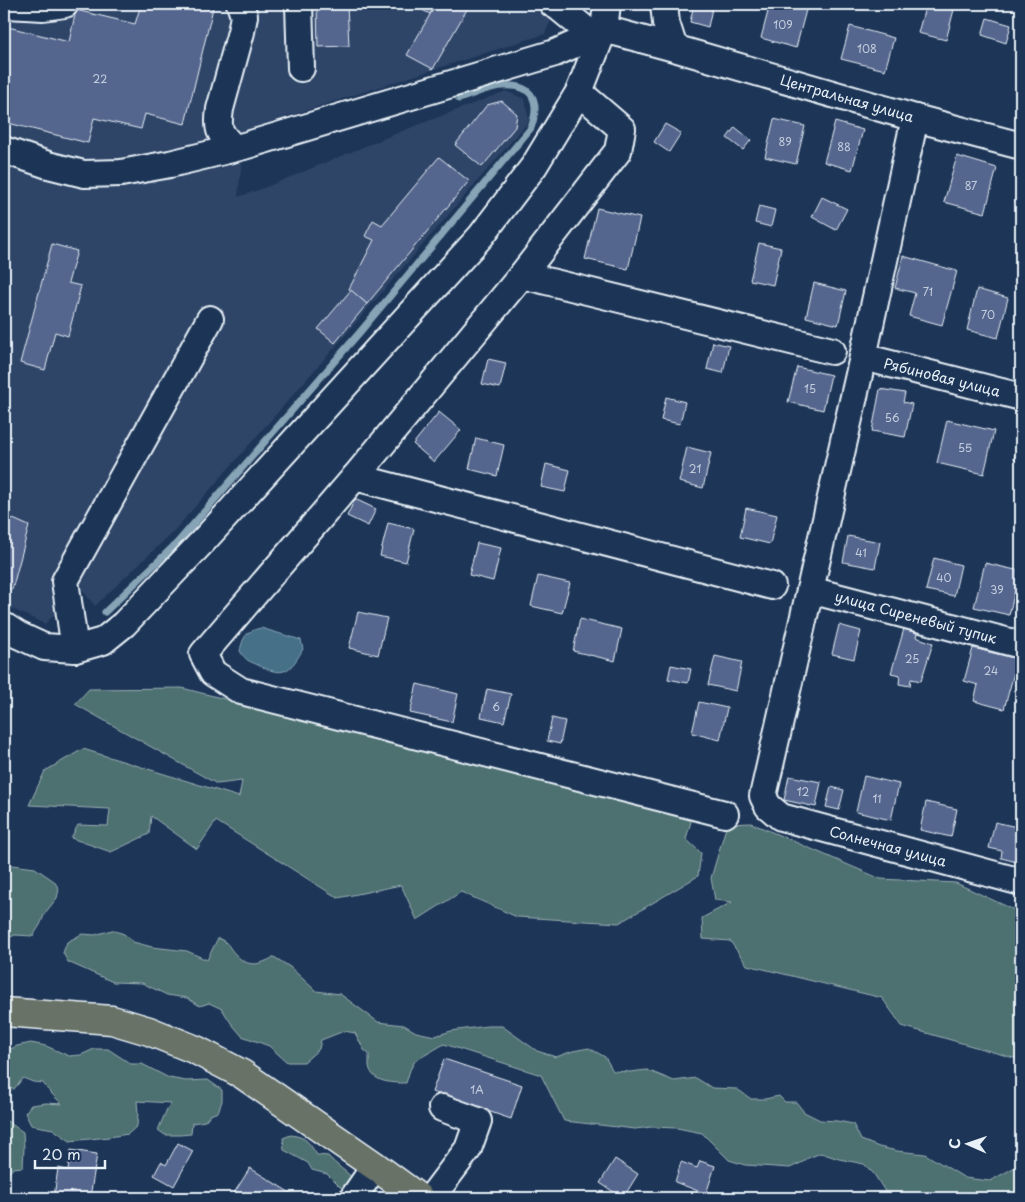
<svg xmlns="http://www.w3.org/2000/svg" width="1025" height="1202" viewBox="0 0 1025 1202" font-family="'Playpen Sans',sans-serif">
<rect width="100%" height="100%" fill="#1d3557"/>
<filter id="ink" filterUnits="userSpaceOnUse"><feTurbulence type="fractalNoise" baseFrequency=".02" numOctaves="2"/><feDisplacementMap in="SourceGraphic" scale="10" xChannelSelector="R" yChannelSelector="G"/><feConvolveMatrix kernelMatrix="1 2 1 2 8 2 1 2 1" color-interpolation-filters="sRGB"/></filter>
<g filter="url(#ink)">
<!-- built -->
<polygon fill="#2e4468" points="4,4 558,4 545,34 245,130 238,197 266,187 397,133 506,91 525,99 529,121 335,347 173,532 95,606 80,587 51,598 60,609 45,624 4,605"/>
<!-- green -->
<g fill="#4e7071" stroke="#9bb0b4">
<polygon points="182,688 432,752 694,811 686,839 701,853 698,876 619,923 517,917 461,892 417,920 401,885 338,898 216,821 197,849 151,816 149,834 111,852 71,838 78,825 108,826 110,809 29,805 45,771 83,749 239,797 242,781 217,784 75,704 89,689"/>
<polygon points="751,823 881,879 956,883 1021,913 1021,1060 902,1026 882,998 747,965 730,941 703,939 702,918 732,902 715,900 711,878 727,824"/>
<polygon points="12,865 35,868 54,881 59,889 57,898 45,913 40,925 33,936 15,935 4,940 4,866"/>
<path d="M112,930L124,934L133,942L152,947L187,951L207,960L218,938C231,944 227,946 236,955C249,968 259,965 274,957L290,967L316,991L340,994L378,1022L404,1025L416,1032L435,1036L451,1031L487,1026H502L537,1051L556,1057L573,1051L589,1048L605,1057L613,1071L630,1072L647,1070L674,1081L696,1078L712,1088L737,1089L751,1099H765L779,1096L785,1102H796L804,1112L820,1120L837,1121L853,1124L861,1140L879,1147L897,1151L925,1154L965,1178L990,1181L1017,1166L1021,1167V1198H898L886,1193L874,1174L864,1164L839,1159L821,1153L808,1158L803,1162L790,1168L745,1165L729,1160L702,1133L677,1128L651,1127L635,1129L564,1121L541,1075L444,1044L415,1061L410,1070L406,1083C392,1083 372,1083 369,1066C369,1062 369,1057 369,1054L364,1050L355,1033L344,1031L321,1040L319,1049L304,1062H287L269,1046L242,1036L231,1023L222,1009L209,1003L200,1006L187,998L167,995L142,983L113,982L68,962L63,953L67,942L82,934L95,935Z"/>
<polygon points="31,1043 46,1046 69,1056 81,1055 94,1049 108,1049 131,1064 142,1064 169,1078 186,1081 208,1080 222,1090 222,1101 218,1112 210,1115 205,1121 192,1123 191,1134 180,1135 165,1135 158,1130 167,1109 171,1103 137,1101 138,1113 137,1126 128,1134 109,1137 70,1141 53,1129 31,1125 25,1113 31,1105 46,1103 62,1104 50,1092 43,1083 33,1082 23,1078 14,1089 4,1088 4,1052 17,1046"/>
<polygon points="4,1119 23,1132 24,1148 23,1167 13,1168 6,1177 4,1177"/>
<path d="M291,1135C307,1137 309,1143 317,1155L328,1156C336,1165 347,1172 356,1181L352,1189L340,1187L327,1174L312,1170L308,1163L284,1150L283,1138Z"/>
</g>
<!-- water -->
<path fill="#447088" stroke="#86a4b5" d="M261,628L301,640L303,649C290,672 284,678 258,665C249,661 246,661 240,651C243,637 246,631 261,628Z"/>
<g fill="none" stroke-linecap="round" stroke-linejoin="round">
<!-- stream -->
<path stroke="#86a4b5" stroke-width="7" d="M105,612L177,543L360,332L531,128C540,103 535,84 503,86C491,86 471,95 459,99"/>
</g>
<!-- building -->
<g fill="#55668e" stroke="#e8f1f8">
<polygon points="147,4 195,4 213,8 185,124 145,114 141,129 94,118 88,143 4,122 4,26 69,42 76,10 135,24 140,8"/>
<polygon points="317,4 347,4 349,46 318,47"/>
<polygon points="411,4 436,4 430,14"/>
<polygon points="436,4 470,4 433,69 407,55"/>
<polygon points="694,4 713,4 708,27 690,22"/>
<polygon points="770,4 782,4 806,10 796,48 761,38"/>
<polygon points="926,4 947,4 955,6 946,40 918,33"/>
<polygon points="987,18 1011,25 1006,43 982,35"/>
<polygon points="850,26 894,38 885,70 841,59"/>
<polygon points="502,101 517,114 515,127 482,167 455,145 487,105"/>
<polygon points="774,119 805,126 796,164 765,157"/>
<polygon points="835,122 863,130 852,170 824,162"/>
<polygon points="665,124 681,133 669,152 654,142"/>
<polygon points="735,127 751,140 743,150 727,138"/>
<polygon points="957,156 997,168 985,213 944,202"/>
<polygon points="439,157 469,181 367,304 349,289 374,240 365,236 373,220 382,225"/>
<polygon points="1021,178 1021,204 1015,202"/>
<polygon points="822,197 847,209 836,230 812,217"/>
<polygon points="759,206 775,210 771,227 755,223"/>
<polygon points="597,208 640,218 628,269 585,259"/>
<polygon points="759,243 781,248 773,285 750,280"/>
<polygon points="52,244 77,251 68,283 81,286 68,336 55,332 45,370 20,363"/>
<polygon points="903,256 957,271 942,325 909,316 915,293 895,288"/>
<polygon points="814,283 846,291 838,325 806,317"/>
<polygon points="977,289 1008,298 998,338 967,330"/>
<polygon points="351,290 367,304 335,343 318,329"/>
<polygon points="713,342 729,346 723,373 707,369"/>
<polygon points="488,359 506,363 500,388 482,384"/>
<polygon points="797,367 831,375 823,410 788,402"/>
<polygon points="880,389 905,393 903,402 912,404 905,437 872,431"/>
<polygon points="666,397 685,402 680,424 661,420"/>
<polygon points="439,412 461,430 434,462 413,444"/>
<polygon points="947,420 994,431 984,474 937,463"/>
<polygon points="1021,434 1021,461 1014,459"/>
<polygon points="476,438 504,445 497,476 469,469"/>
<polygon points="687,447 711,453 703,488 679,482"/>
<polygon points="546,464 570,470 565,492 541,487"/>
<polygon points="355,499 376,509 368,526 347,516"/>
<polygon points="746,508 777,515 770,544 740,537"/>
<polygon points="4,515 29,526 12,590 4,586"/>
<polygon points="388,523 414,529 406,562 380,556"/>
<polygon points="848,536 880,542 875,568 843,562"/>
<polygon points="477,543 501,548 493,581 469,575"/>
<polygon points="934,558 961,565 954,596 926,590"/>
<polygon points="985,563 1020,571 1009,615 974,607"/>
<polygon points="538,576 570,583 562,613 531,606"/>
<polygon points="358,612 387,618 378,655 349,648"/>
<polygon points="580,619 622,629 615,661 573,651"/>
<polygon points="839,625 861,631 854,659 832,654"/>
<polygon points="904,629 917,633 916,637 933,643 921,681 911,679 910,686 899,684 900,675 891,673"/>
<polygon points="973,648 1018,659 1004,709 974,701 978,685 964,681"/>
<polygon points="715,656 742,662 736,691 708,685"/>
<polygon points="671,665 691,669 688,683 668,679"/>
<polygon points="417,684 458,694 452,722 410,713"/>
<polygon points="487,689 511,694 504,722 481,717"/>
<polygon points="699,702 727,708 720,740 692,733"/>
<polygon points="552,718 565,721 560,744 547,741"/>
<polygon points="789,776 821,782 816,807 784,800"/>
<polygon points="864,776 899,784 891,820 856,812"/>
<polygon points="831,787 844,790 839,810 826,807"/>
<polygon points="926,802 957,809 951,837 920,830"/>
<polygon points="995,822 1021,828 1021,863 1001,858 1002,851 989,848"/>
<polygon points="444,1059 522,1085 511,1119 432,1092"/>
<polygon points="178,1143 193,1151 174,1186 154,1175 161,1162 166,1165"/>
<polygon points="71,1150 97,1154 90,1198 61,1198 54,1197 58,1168 68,1170"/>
<polygon points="615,1159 638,1174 623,1198 600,1183"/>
<polygon points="700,1161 715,1166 706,1194 675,1182 681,1162 697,1168"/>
<polygon points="250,1168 292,1194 289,1198 231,1198"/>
</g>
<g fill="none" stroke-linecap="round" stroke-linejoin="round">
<!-- minor casing -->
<g stroke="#e8f1f8" stroke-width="30">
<g id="minor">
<polyline points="299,4 301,68"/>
<polyline points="553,4 557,6 591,34"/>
<polyline points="664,4 666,23 674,48"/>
<polyline points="4,6 7,5 43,7 65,4"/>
<polyline points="579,92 622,129 618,151 522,275 355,477 203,654 213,673 241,691 725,814"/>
<polyline points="915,118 863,357 763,796 768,806 781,817 1021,882"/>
<path d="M234,148C219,133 217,130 220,109L241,32L244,16L240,4"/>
<polyline points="4,150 48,165 84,174 121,173 170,164 244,146 555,53 575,44 591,34 604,29 674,48 915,118 1021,146"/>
<polyline points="522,275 832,351"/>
<polyline points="863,357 1021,397"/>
<polyline points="355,477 772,586"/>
<polyline points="810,590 1021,645"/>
<polyline points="4,626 18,635 44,647 75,649 103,641 124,624 205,539 481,236 534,166 579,92 604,29 607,4"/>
<polyline points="75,649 65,581 210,319"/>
<polyline points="353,1198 375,1166"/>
<polyline points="431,1198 468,1149 478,1121 442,1108"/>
</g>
</g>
<!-- major casing -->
<g stroke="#e8f1f8" stroke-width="31">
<polyline id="major" points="4,1012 112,1020 149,1031 196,1050 242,1074 375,1166 419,1198"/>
</g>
<!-- minor -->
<use href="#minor" stroke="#1d3557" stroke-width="26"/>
<!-- major -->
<use href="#major" stroke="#697266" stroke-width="28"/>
</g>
</g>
<g text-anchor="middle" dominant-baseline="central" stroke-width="4.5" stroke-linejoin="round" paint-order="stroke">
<!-- number labels -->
<g font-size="11" fill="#c3cede">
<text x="783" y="24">109</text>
<text x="867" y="48">108</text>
<text x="100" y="78">22</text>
<text x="785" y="141">89</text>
<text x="844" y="146">88</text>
<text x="971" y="185">87</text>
<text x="928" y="291">71</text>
<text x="988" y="314">70</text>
<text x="810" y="388">15</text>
<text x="892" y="417">56</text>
<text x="965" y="447">55</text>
<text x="695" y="468">21</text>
<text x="861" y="552">41</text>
<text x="944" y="577">40</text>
<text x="997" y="589">39</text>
<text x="912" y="658">25</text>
<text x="991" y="670">24</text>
<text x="496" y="706">6</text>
<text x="803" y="791">12</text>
<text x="877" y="798">11</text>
<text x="477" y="1089">1А</text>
</g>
<!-- street labels -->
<g font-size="14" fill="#e8f1f8" stroke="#1d3557">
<text transform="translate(847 98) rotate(16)">Центральная улица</text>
<text transform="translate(942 377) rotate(14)">Рябиновая улица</text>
<text transform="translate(916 617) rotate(15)">улица Сиреневый тупик</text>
<text transform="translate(888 846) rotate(15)">Солнечная улица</text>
</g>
</g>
<!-- margin -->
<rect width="1025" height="1202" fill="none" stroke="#1d3557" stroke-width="20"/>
<rect x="10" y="10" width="1005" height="1182" fill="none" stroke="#e8f1f8" stroke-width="2" filter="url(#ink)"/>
<!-- north arrow -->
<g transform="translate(968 1144) rotate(272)" stroke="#1d3557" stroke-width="4" paint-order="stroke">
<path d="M0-4L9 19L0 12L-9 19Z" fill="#e8f1f8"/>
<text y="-8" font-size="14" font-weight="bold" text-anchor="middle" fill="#e8f1f8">С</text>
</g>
<!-- scale -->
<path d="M35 1160v8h70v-8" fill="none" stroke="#e8f1f8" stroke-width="2.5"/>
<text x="42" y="1160" font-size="15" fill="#e8f1f8" stroke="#1d3557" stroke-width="4" paint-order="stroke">20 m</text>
</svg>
